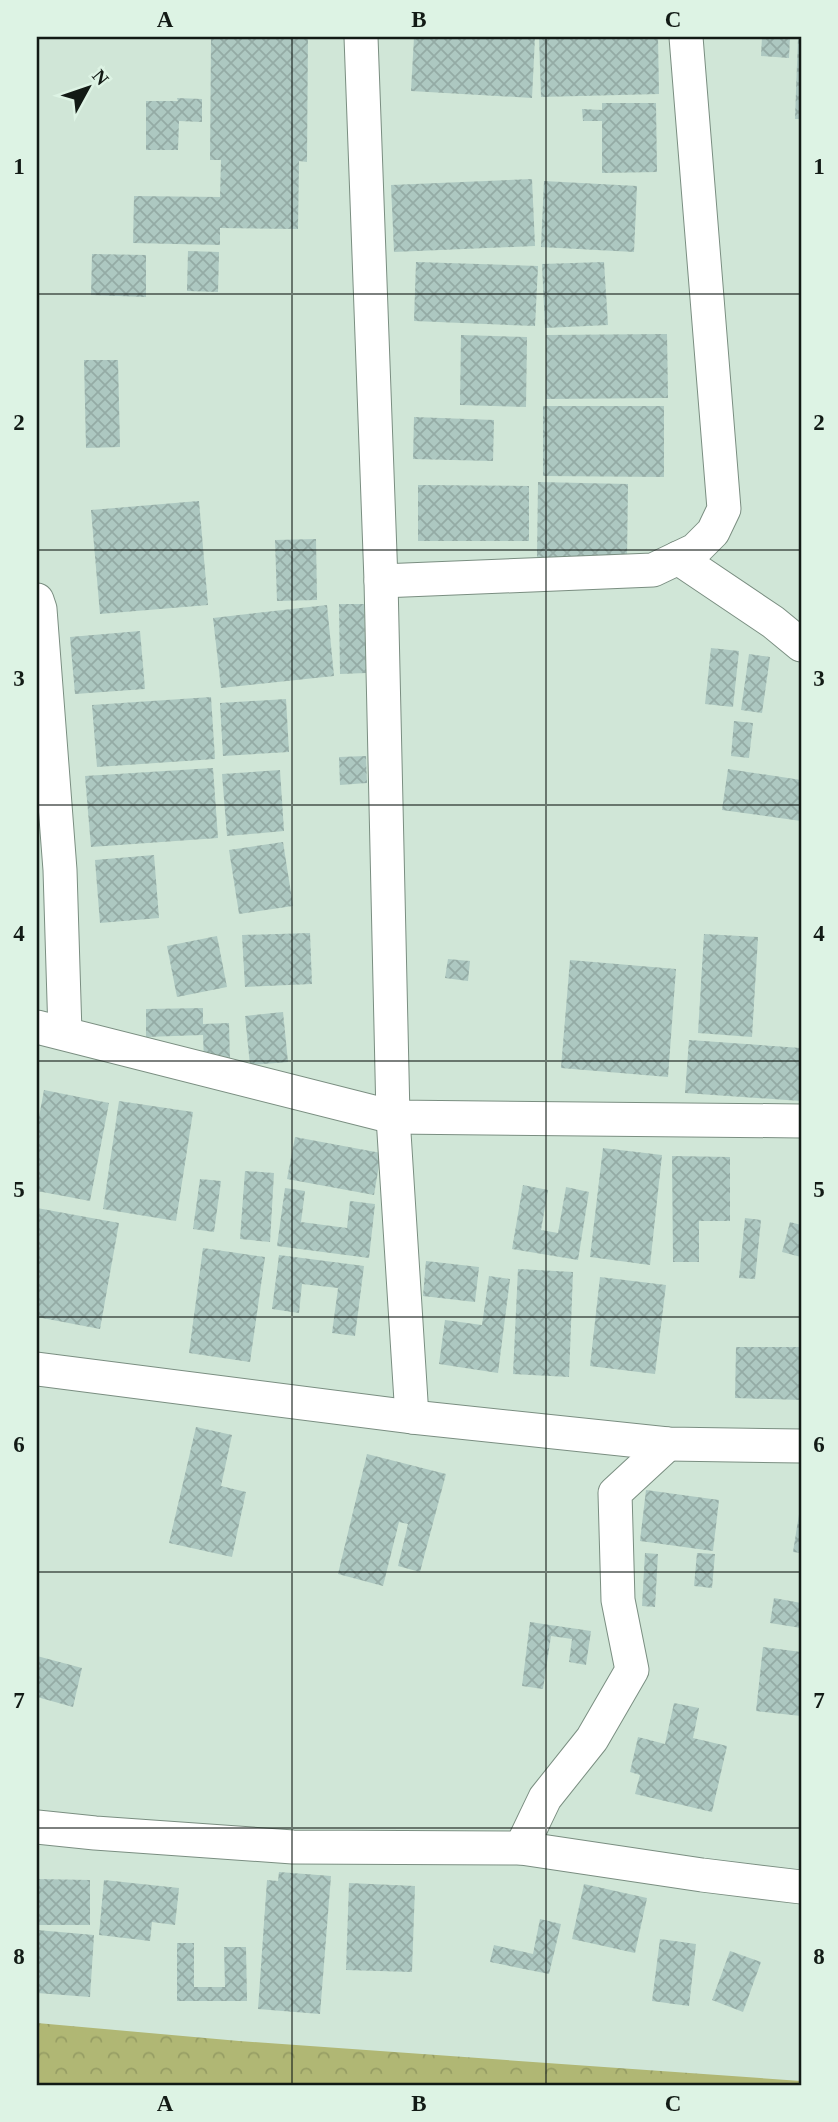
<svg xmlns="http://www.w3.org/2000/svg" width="838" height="2122" viewBox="0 0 838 2122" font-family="'Times New Roman',serif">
<defs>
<pattern id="forest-crowns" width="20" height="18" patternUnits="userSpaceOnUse" patternTransform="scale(1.75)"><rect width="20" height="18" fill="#b0b774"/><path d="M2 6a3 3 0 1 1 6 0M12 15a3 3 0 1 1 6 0" fill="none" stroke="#969d64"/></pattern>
<pattern id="building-cross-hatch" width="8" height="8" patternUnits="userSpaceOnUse" patternTransform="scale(1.75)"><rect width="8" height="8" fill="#adc8c1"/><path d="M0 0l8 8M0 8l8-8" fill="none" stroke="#94aba5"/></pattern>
</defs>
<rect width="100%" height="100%" fill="#d0e6d7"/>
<!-- forest -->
<polygon fill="url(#forest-crowns)" points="37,2023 239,2041 801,2081 801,2085 37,2085"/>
<!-- building -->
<g fill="url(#building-cross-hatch)">
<polygon points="211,37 308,37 307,162 299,161 298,229 220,228 220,245 133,243 134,196 220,197 221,160 210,160"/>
<polygon points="414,37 535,37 532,98 411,91"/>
<polygon points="539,37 658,37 659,94 541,97"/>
<polygon points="762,37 790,37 789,58 761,56"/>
<polygon points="798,37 801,37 801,119 795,119"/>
<polygon points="177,98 202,99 202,122 179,121 178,150 146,150 146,101 178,101"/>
<polygon points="602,103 656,103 657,172 602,173 602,121 583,121 582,109 602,110"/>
<polygon points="532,179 535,246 394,252 391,185"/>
<polygon points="544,181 637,186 634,252 541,247"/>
<polygon points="188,251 219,252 218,292 187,291"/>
<polygon points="92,254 146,255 146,297 91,295"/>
<polygon points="416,262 538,266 535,326 414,321"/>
<polygon points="604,262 608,325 545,328 542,264"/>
<polygon points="667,334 668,398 546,399 546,335"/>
<polygon points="461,335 527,337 526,407 460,405"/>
<polygon points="84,360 118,360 120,447 86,448"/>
<polygon points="543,406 664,406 664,477 543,476"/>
<polygon points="414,417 494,420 493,461 413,459"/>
<polygon points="538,482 628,484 627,559 537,557"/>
<polygon points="418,485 529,486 529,541 418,541"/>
<polygon points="199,501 208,605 100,614 91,510"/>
<polygon points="316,539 317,600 277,601 275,540"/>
<polygon points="339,604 364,604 366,673 340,674"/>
<polygon points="327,605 334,676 221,688 213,618"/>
<polygon points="140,631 145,689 75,694 70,637"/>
<polygon points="711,648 739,651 733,707 705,704"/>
<polygon points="749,654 770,657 762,713 741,710"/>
<polygon points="211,697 215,759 97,767 92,705"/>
<polygon points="286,699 289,752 223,756 220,703"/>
<polygon points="734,721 753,723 749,758 731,756"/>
<polygon points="366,756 367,783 340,785 339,757"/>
<polygon points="213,768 218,838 91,847 85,776"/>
<polygon points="728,769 801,780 801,821 722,810"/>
<polygon points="280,770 284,831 227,836 222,774"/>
<polygon points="283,842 293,906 239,914 229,850"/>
<polygon points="154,855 159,918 100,923 95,860"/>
<polygon points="310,933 312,984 245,987 242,935"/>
<polygon points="704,934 758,937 752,1037 698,1033"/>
<polygon points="217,936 227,987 177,997 167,946"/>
<polygon points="448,959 470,961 468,981 445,978"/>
<polygon points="570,960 676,969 668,1077 561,1068"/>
<polygon points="203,1008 203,1024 229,1023 230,1061 204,1062 203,1035 146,1037 146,1009"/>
<polygon points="283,1012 288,1062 250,1065 245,1016"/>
<polygon points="689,1040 801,1048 801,1101 685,1093"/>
<polygon points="44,1090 109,1103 90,1201 37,1191 37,1128"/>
<polygon points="119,1101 193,1112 176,1221 103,1209"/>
<polygon points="295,1137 381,1153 374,1195 287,1179"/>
<polygon points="603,1148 662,1155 650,1265 590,1257"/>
<polygon points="672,1156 730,1157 730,1221 699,1221 699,1262 673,1262"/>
<polygon points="245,1171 274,1173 270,1242 240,1239"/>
<polygon points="200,1179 221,1181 214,1232 193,1229"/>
<polygon points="523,1185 548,1190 541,1230 558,1233 566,1187 589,1192 578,1260 512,1249"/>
<polygon points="285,1188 305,1191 301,1222 347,1228 350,1201 375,1204 369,1258 277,1246"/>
<polygon points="37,1208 119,1223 100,1329 37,1317"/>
<polygon points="745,1218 761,1220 755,1279 739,1278"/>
<polygon points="790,1222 801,1225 801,1257 782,1252"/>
<polygon points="203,1248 265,1257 250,1362 189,1353"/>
<polygon points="279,1255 364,1266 355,1336 332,1333 338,1288 302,1284 299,1313 272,1309"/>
<polygon points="426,1261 479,1267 475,1302 423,1296"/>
<polygon points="518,1269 573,1272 569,1377 513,1374"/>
<polygon points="489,1276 510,1279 498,1373 439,1364 445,1320 482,1325"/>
<polygon points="600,1277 666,1285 655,1374 590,1366"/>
<polygon points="736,1347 801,1347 800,1400 735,1398"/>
<polygon points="196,1427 232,1435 221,1486 246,1492 232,1557 169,1543"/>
<polygon points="367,1454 446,1474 420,1572 398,1566 408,1524 399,1522 383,1586 338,1574"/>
<polygon points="646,1490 719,1500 713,1551 640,1541"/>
<polygon points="800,1508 801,1508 801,1553 793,1552"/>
<polygon points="645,1553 658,1554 655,1607 642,1606"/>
<polygon points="697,1553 715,1554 712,1588 694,1586"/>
<polygon points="774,1598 801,1603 801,1628 770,1623"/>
<polygon points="530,1622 591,1631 586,1665 569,1662 572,1639 551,1636 543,1689 522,1686"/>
<polygon points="763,1647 801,1652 801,1716 756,1711"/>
<polygon points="37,1656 82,1668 73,1707 37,1697"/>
<polygon points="674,1703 699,1708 693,1738 727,1746 712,1812 635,1794 640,1775 630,1772 638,1737 665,1744"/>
<polygon points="279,1872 331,1876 320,2014 258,2009 267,1880 278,1881"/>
<polygon points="37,1879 90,1880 90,1925 37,1925"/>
<polygon points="104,1880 179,1888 175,1925 152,1922 150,1941 99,1935"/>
<polygon points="349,1883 415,1886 412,1972 346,1970"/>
<polygon points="584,1884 647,1898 635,1953 572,1939"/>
<polygon points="540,1919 561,1924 549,1974 490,1962 494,1945 533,1954"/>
<polygon points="37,1930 94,1935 90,1997 37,1993"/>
<polygon points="660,1939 696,1944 689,2006 652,2001"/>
<polygon points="177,1943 194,1943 194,1987 225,1987 224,1947 246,1947 247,2001 177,2001"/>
<polygon points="730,1951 761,1962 743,2012 712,2000"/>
</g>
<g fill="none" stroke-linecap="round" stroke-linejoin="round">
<!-- minor casing -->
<g stroke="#7a8e81" stroke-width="35">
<g id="minor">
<polyline points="361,37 381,581 393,1117 412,1417"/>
<polyline points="678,558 773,622 801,645"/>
<polyline points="381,581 653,570 695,550 713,532 724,509 686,37"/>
<polyline points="37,600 40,609 60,870 65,1033"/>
<polyline points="37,1027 393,1117 801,1121"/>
<polyline points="37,1369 412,1417 668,1444 801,1446"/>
<polyline points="37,1827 95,1833 293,1847 521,1848 702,1875 801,1887"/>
<polyline points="521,1848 545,1798 592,1739 632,1670 618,1600 615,1493 668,1444"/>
</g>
</g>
<!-- minor -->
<use href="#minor" stroke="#fff" stroke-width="33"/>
</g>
<!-- grid -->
<path fill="none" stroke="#121a15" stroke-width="2" stroke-opacity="0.55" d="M292,37V2085M546,37V2085M37,294H801M37,550H801M37,805H801M37,1061H801M37,1317H801M37,1572H801M37,1828H801"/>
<!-- border -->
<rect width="838" height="2122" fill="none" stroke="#ddf3e4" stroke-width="77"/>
<!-- north arrow -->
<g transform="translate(88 88) rotate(50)" stroke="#ddf3e4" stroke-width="5" paint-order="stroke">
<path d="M0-5L12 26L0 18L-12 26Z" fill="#121a15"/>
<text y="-10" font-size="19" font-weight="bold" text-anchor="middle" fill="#121a15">N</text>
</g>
<rect x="38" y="38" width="762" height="2046" fill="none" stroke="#121a15" stroke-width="2.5"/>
<g font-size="23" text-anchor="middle" font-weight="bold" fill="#121a15">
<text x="165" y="27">A</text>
<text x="419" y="27">B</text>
<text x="673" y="27">C</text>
<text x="19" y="174">1</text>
<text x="819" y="174">1</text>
<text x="19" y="430">2</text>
<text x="819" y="430">2</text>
<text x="19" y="686">3</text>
<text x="819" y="686">3</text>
<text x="19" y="941">4</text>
<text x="819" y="941">4</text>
<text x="19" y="1197">5</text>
<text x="819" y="1197">5</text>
<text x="19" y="1452">6</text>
<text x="819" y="1452">6</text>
<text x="19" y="1708">7</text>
<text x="819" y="1708">7</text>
<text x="19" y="1964">8</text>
<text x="819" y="1964">8</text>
<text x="165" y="2111">A</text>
<text x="419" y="2111">B</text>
<text x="673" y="2111">C</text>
</g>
</svg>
